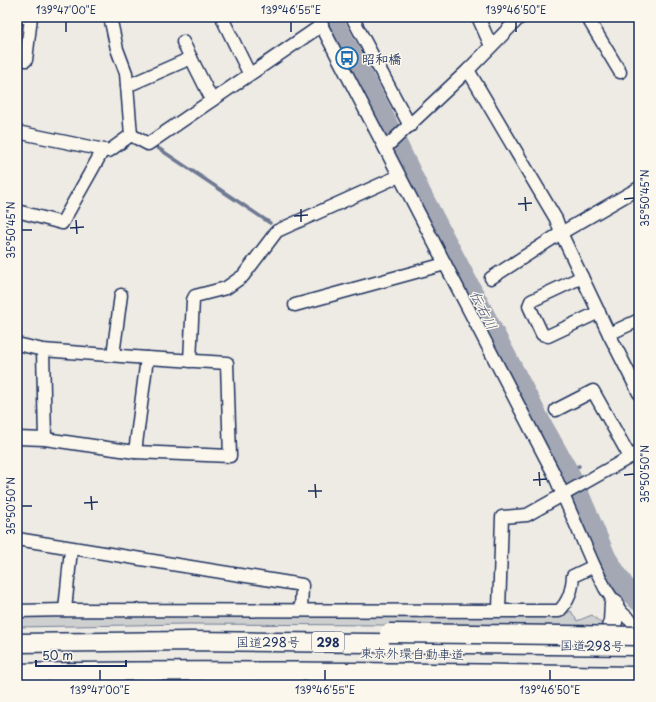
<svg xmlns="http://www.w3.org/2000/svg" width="656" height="702" viewBox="0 0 656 702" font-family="'Playpen Sans','Klee One',sans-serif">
<rect width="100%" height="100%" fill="#eeebe4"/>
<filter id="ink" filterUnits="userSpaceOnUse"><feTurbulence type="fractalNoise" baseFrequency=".025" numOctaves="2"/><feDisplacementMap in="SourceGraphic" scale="8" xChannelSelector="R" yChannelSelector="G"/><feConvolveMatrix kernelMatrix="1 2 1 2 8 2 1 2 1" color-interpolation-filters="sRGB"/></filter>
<g filter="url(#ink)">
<!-- green -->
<polygon fill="#cecfcf" stroke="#747f96" points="571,611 577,621 592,615 603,625 603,628 428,626 411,624 383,625 186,624 17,627 17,615 558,617"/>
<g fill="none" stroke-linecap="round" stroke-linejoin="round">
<!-- stream -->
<g stroke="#6d7892" stroke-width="3.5">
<polyline points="152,144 270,223"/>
<polyline points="567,470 579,466"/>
</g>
<!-- river -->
<polyline stroke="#a3a8b4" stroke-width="21" points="331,17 380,109 420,192 544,429 567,470 579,495 606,558 624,586 639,601"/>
<!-- minor casing -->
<g stroke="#1b2f5e" stroke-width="15">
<g id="minor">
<polyline points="17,17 29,17"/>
<polyline points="110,17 117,49 126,73 131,135"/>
<polyline points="317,17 553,472 594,566 605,588 621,612 639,628"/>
<polyline points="352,17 410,126"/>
<polyline points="478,17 491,46"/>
<polyline points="587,17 620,72"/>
<polyline points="223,20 249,73"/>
<polyline points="183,42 212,100"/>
<polyline points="26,60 31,17"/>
<polyline points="468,70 556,219 561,233 609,334 639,393"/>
<polyline points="127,86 191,58"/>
<polyline points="17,132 109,151 131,135 148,144 322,25"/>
<polyline points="385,148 468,70 520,17"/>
<polyline points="17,211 62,223 103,150"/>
<polyline points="582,277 531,301 529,306 542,334 548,336 599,312"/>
<polyline points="491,278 561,233 639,188"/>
<polyline points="295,305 445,264"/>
<polyline points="609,334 639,320"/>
<polyline points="17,344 43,350 147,358 227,363 230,456 135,452 45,439"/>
<polyline points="113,355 121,295"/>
<polyline points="190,361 193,300 195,296 226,288 243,276 277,231 399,176"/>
<polyline points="556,410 593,391 630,457"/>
<polyline points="17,438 45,439 43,350"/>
<polyline points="135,452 147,358"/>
<polyline points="17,539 302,585 301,610"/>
<polyline points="65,610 71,549"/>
<polyline points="499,610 502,517 527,515 639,452"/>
<path d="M17,611L65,610L559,611C569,601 572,590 573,576L594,566"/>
</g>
</g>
<!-- highway casing -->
<g stroke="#1b2f5e" stroke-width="21">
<g id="highway">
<polyline points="17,643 191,641 639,646"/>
<polyline points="604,645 613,622 614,603"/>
<path d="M17,673C224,669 432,673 639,676"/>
<polyline points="217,683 248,685"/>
</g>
</g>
<!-- minor -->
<use href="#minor" stroke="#fbf7ec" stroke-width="12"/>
<!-- highway -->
<use href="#highway" stroke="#fbf7ec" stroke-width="18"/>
<!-- highway-bridge casing -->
<g stroke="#1b2f5e" stroke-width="21" stroke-linecap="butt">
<polyline id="highway-bridge" points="389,633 639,636"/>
</g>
<!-- highway-bridge -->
<use href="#highway-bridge" stroke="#fbf7ec" stroke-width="18"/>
</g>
</g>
<!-- ticks -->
<path fill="none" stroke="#1b2f5e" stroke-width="1.5" d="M66,22V32M291,22V32M516,22V32M525,197L526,211M624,199L634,198M518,204L532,203M301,209V222M294,216L308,215M76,220L77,234M70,228L84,227M22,230H32M539,472L540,486M624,475L634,474M533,480L547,479M315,484L316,498M308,491H322M91,496L92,510M84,503L98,502M22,506H32M100,670V680M325,670V680M550,670V680"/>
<!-- icons -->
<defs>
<g id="bus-ring" transform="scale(1.15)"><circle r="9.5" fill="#fbf7ec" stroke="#1f6fb2" stroke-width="1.5"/><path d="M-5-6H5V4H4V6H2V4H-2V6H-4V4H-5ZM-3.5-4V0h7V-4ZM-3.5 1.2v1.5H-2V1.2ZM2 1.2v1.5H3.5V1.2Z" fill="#1f6fb2"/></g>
</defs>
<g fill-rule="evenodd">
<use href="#bus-ring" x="347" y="58"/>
</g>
<g text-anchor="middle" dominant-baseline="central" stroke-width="3" stroke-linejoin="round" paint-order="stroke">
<!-- shield labels -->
<rect fill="#fbf7ec" stroke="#5e6b89" stroke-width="1" x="312" y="632" width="32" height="20" rx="3"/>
<g font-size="12" font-weight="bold" fill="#1b2f5e">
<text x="328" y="642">298</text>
</g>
<!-- poi labels -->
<g font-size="13" font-weight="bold" fill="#1b2f5e" stroke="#fbf7ec" text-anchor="start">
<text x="362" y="58">昭和橋</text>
</g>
<!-- street labels -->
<g font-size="13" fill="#1b2f5e" stroke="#fbf7ec">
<text x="268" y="641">国道298号</text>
<text transform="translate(592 645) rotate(1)">国道298号</text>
<text transform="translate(412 653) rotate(1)">東京外環自動車道</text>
</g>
<!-- water labels -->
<g font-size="14" font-style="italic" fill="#445378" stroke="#fbf7ec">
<text transform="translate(484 310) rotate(63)">伝右川</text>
</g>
</g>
<!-- margin -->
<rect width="656" height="702" fill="none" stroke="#fbf7ec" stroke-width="44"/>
<!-- scale -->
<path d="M36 660v6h90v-6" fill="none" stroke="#1b2f5e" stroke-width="2"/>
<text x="42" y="660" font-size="12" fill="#1b2f5e" stroke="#fbf7ec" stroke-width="3" paint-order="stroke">50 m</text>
<rect x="22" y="22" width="612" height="658" fill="none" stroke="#1b2f5e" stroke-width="1.5"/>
<g font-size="10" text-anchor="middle" fill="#1b2f5e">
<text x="66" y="14">139°47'00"E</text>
<text x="291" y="14">139°46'55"E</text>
<text x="516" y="14">139°46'50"E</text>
<text transform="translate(645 198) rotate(-90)" y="4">35°50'45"N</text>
<text transform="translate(11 230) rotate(-90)" y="4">35°50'45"N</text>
<text transform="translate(645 474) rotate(-90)" y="4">35°50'50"N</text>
<text transform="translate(11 506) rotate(-90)" y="4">35°50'50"N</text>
<text x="100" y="694">139°47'00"E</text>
<text x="325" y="694">139°46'55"E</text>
<text x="550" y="694">139°46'50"E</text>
</g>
</svg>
